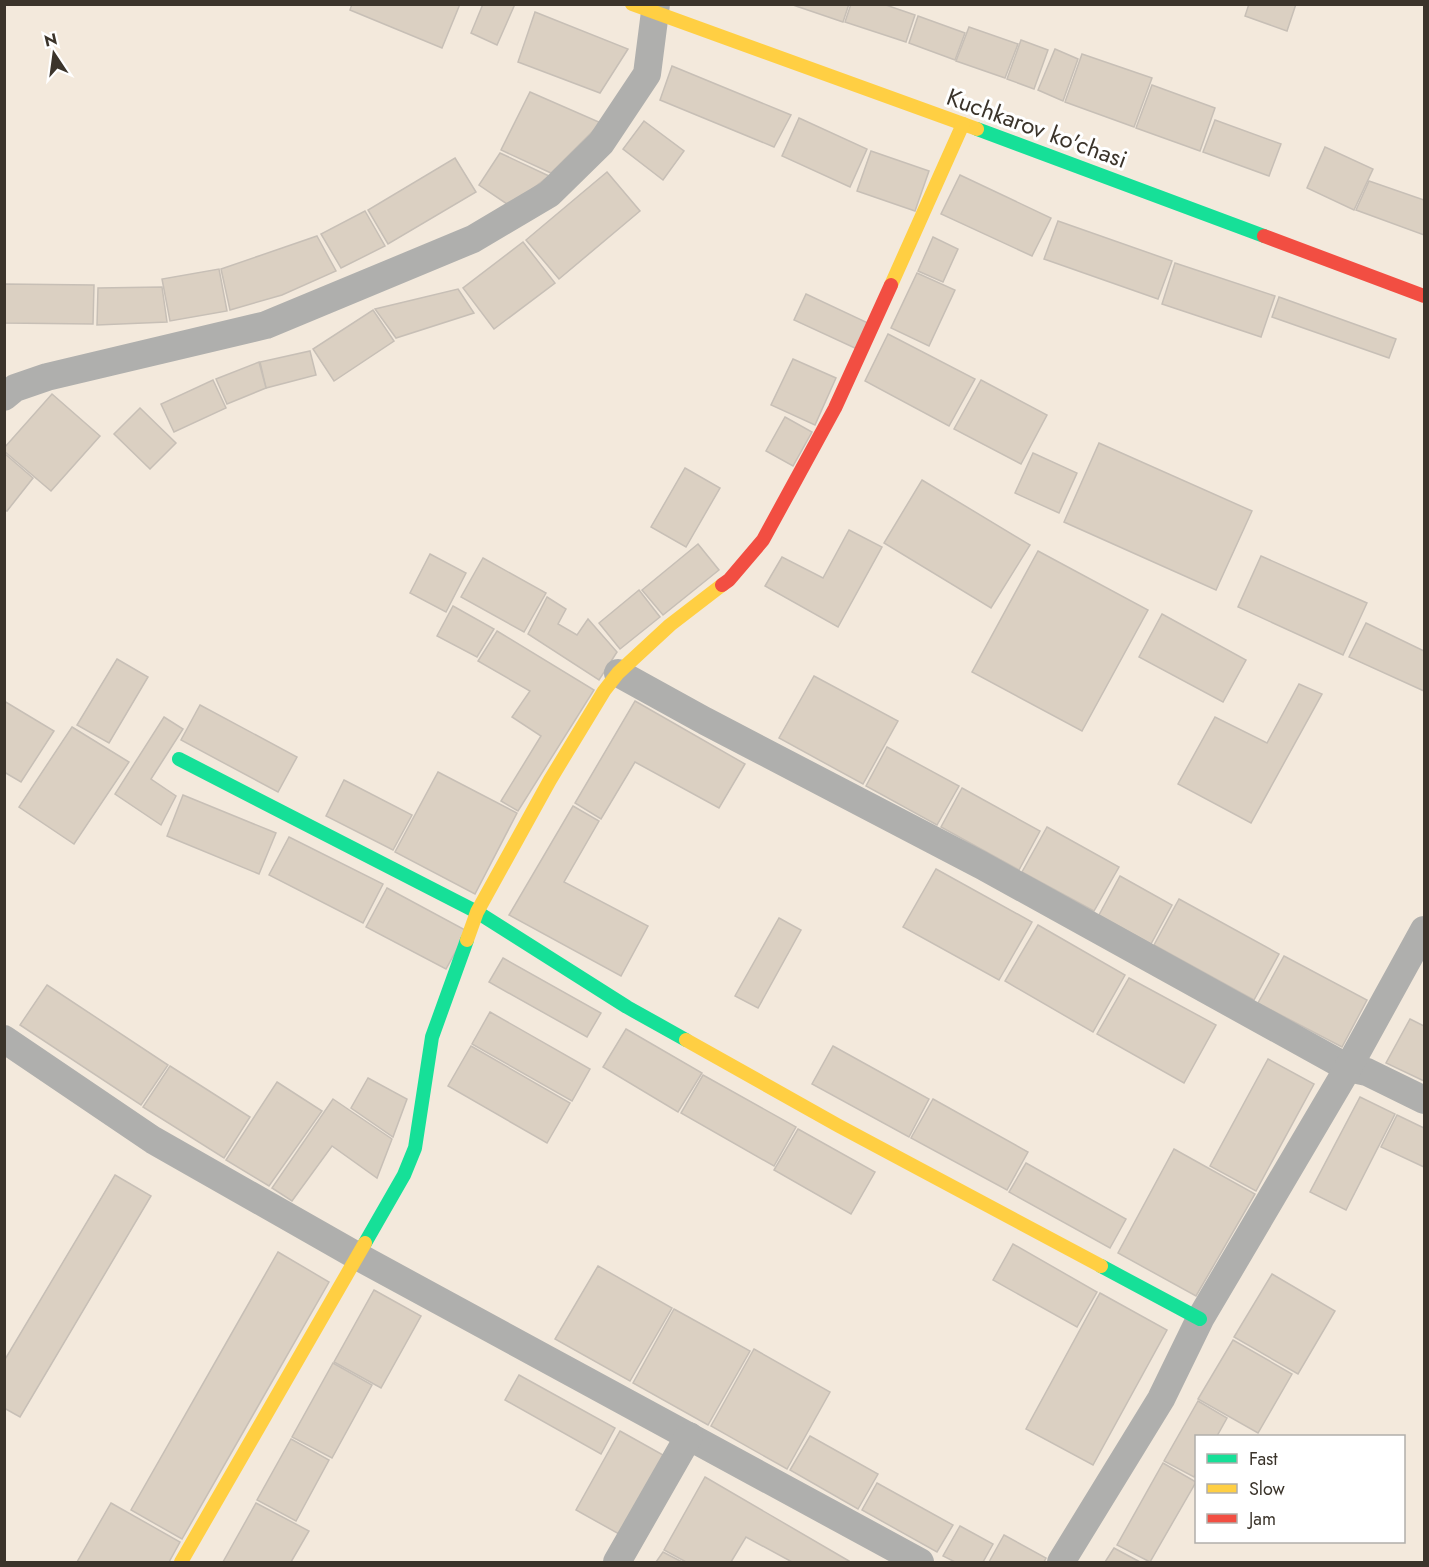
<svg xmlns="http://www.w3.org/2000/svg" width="1429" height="1567" viewBox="0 0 1429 1567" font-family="Jost,sans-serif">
<rect width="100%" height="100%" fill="#f3e9dc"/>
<!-- building -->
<g fill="#dbd0c2" stroke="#c7bfb6" stroke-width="1.5">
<polygon points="352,4 460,4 442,48 350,10"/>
<polygon points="483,4 515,4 497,45 471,33"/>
<polygon points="790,4 849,4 843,22"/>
<polygon points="851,4 883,4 915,15 906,42 845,22"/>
<polygon points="1249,4 1296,4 1287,31 1245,16"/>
<polygon points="535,12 628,49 600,93 518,62"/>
<polygon points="918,16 965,33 955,60 909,43"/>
<polygon points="969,27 1018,44 1005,78 956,61"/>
<polygon points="1021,40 1048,50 1034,89 1007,79"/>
<polygon points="1055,49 1078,59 1063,101 1038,90"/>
<polygon points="1082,54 1152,78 1134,127 1065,102"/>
<polygon points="672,66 791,115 774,147 660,100"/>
<polygon points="1152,85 1215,108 1200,151 1136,128"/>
<polygon points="530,92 601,123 551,173 501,150"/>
<polygon points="799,118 867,149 850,187 782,156"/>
<polygon points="1215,120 1281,144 1269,176 1203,152"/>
<polygon points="644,121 684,151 663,180 623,149"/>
<polygon points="1325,147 1373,169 1354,210 1307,188"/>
<polygon points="871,151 929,171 915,211 857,191"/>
<polygon points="500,153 549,176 510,206 479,185"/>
<polygon points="455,158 476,192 388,244 368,210"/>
<polygon points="607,172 640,211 559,279 526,240"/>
<polygon points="960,175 1051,218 1032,256 941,214"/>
<polygon points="1369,181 1424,200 1424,235 1356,210"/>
<polygon points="365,211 385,246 341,268 321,234"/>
<polygon points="1058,221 1172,261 1158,299 1044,259"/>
<polygon points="317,236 336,271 282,295 230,310 221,269"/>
<polygon points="933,237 958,249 943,282 918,271"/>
<polygon points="523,242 555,283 494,329 463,288"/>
<polygon points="1175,263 1275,296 1261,337 1162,304"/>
<polygon points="219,269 227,311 170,321 162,279"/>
<polygon points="917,273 955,290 929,346 891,328"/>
<polygon points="4,284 94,285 93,324 4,323"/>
<polygon points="162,287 167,322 97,325 98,288"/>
<polygon points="458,289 474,313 396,338 375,309"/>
<polygon points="806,294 868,323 857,349 794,320"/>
<polygon points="1279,297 1396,339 1389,358 1272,317"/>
<polygon points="373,310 394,341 334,381 313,349"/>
<polygon points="888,334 975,379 949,426 865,381"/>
<polygon points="310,351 316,375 266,388 260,362"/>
<polygon points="793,359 836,378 815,425 771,405"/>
<polygon points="259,362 266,388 227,404 216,379"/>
<polygon points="213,380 226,408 174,432 161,404"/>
<polygon points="981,380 1047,415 1021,464 954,429"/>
<polygon points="52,394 100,436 51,491 4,451 4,448"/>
<polygon points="140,408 176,443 150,469 114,434"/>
<polygon points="785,417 812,432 793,466 766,451"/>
<polygon points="1099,443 1252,511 1216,590 1064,522"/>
<polygon points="4,453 33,478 7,511 4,510"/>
<polygon points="1033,453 1077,473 1059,513 1015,493"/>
<polygon points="685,468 720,488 686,547 651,527"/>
<polygon points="922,480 1030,545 991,608 884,543"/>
<polygon points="849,530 882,547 838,627 765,586 782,557 823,578"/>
<polygon points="698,544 719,570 663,615 642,590"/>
<polygon points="1038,551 1148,610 1082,731 972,672"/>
<polygon points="430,554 466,573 446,612 410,593"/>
<polygon points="1261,556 1367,603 1343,655 1238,607"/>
<polygon points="483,558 546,593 524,632 461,597"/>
<polygon points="639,590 660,617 620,649 599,623"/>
<polygon points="547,597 566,609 558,624 577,635 588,619 617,652 599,680 528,634"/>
<polygon points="453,606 494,629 477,657 437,636"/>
<polygon points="1162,614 1246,660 1223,702 1139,657"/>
<polygon points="1366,623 1424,651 1424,691 1349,657"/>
<polygon points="497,631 594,690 518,811 501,801 541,736 512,717 530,691 478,661"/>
<polygon points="117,659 148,677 109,743 77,725"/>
<polygon points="814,676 898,721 863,784 779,738"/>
<polygon points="1299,684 1322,694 1251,823 1178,784 1215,717 1267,743"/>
<polygon points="4,701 54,731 21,782 4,772"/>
<polygon points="635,701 745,764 719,808 635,762 601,819 575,803"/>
<polygon points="200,705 297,757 278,792 181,740"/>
<polygon points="164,717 183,729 151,779 176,796 161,825 115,794"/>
<polygon points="72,727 129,762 74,844 19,807"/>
<polygon points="887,747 959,786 937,825 866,786"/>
<polygon points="438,772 517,813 475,894 395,852"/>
<polygon points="344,780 412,815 393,850 326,816"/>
<polygon points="962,788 1040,831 1019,870 941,827"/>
<polygon points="183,795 276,833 259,874 167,836"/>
<polygon points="573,806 599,821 564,882 648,926 621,976 509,915"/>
<polygon points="1047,827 1119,867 1094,911 1022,872"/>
<polygon points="289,837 383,884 363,923 269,875"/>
<polygon points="936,869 1032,922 999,980 903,927"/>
<polygon points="1120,876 1172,905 1151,944 1099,915"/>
<polygon points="387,888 467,931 446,969 366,927"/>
<polygon points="1179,899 1279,954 1254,1000 1154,945"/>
<polygon points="779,918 801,930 758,1008 735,996"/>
<polygon points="1038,925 1125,975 1093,1032 1005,981"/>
<polygon points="1284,956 1367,1000 1342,1047 1258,1003"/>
<polygon points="503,958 601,1013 587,1037 489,982"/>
<polygon points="1129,978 1216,1025 1184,1083 1097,1034"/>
<polygon points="47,985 168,1065 141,1105 20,1025"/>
<polygon points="490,1012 590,1069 572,1101 472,1044"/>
<polygon points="1410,1019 1424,1026 1424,1081 1386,1063"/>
<polygon points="626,1029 702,1073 678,1112 603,1067"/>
<polygon points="471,1046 570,1103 547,1143 448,1086"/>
<polygon points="833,1046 929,1099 909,1137 812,1084"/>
<polygon points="1268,1059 1314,1084 1256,1191 1210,1166"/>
<polygon points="170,1066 250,1117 224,1158 143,1107"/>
<polygon points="703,1075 796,1127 774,1166 681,1113"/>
<polygon points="368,1078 407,1099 393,1137 351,1108"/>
<polygon points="277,1082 322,1111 269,1186 226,1160"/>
<polygon points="1360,1097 1395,1114 1346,1210 1310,1192"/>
<polygon points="333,1099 392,1139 377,1178 332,1146 292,1201 272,1188"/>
<polygon points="933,1099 1028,1152 1007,1190 911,1138"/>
<polygon points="1397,1115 1424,1128 1424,1167 1381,1147"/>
<polygon points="798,1129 875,1172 851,1214 774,1170"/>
<polygon points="1174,1149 1255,1194 1196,1296 1118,1253"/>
<polygon points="1026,1163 1126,1219 1110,1248 1009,1192"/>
<polygon points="115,1175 151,1196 20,1417 4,1408 4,1361"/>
<polygon points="1013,1244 1097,1292 1077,1327 993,1280"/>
<polygon points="278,1252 329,1282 182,1539 131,1510"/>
<polygon points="598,1266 672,1308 630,1381 555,1339"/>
<polygon points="1272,1274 1335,1311 1298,1374 1234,1337"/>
<polygon points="374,1290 421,1316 381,1388 334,1362"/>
<polygon points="1100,1293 1167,1330 1093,1465 1026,1429"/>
<polygon points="674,1309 750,1351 708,1425 633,1383"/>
<polygon points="1233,1340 1292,1374 1258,1433 1198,1399"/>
<polygon points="754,1349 830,1392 787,1469 711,1426"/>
<polygon points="333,1363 372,1385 332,1458 292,1437"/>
<polygon points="519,1375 615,1428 601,1454 505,1400"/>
<polygon points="1198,1401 1227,1418 1217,1436 1196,1436 1196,1473 1194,1477 1164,1461"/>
<polygon points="620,1431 672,1460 628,1539 576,1510"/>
<polygon points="810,1436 878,1474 858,1509 790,1470"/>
<polygon points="291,1439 329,1460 296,1521 257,1500"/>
<polygon points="1163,1463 1196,1482 1150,1562 1117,1545"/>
<polygon points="705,1477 849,1561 848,1562 792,1562 746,1537 731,1562 686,1562 664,1550"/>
<polygon points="877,1483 953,1525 937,1552 862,1510"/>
<polygon points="111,1503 180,1542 169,1562 77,1562"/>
<polygon points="256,1503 309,1531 291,1562 223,1562"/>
<polygon points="960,1526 993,1544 983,1562 955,1562 943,1556"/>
<polygon points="1004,1535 1046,1558 1044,1562 989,1562"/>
<polygon points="1114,1548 1140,1562 1105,1562"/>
<polygon points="663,1552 682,1562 656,1562"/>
</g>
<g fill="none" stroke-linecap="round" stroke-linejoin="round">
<!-- street -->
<g stroke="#afafad" stroke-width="28">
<polyline points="4,397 15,388 47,377 266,325 473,239 549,194 601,143 647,74 656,4"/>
<polyline points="618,673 705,721 981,865 1348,1068 1367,1072 1424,1100"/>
<polyline points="4,1039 153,1140 357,1256 920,1562"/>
<polyline points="617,1562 689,1436"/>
<polyline points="1061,1562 1161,1399 1200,1319 1348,1068 1424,930"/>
</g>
<!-- fast -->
<g stroke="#16e098" stroke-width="14">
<polyline points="977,129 1264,236"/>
<polyline points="179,759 477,912 627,1007 686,1040"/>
<polyline points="365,1243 404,1175 415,1148 432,1037 467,940"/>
<polyline points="1101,1266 1200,1319"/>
</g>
<!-- slow -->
<g stroke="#ffcf43" stroke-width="14">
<polyline points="632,4 977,129"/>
<polyline points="891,285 963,124"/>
<polyline points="467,940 477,912 550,780 604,691 618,673 670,625 722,585"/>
<polyline points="686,1040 839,1126 1101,1266"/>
<polyline points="181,1562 365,1243"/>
</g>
<!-- jam -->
<g stroke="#f24e42" stroke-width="14">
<polyline points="1264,236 1424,296"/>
<polyline points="722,585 729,580 763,540 835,408 891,285"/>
</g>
</g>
<g text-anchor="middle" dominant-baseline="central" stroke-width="6" stroke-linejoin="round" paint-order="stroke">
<!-- street labels -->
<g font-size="24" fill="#3b342b" stroke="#fff">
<text transform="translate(1037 128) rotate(20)">Kuchkarov ko'chasi</text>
</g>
</g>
<!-- border -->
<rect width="1429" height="1567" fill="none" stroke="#3b342b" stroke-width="12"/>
<!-- legend -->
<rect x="1195" y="1435" width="210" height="108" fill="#ffffff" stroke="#b1aeaa" stroke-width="1.5"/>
<rect x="1207" y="1454" width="30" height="9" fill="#16e098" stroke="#b1aeaa" stroke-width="1.5"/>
<text x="1249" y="1465" font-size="18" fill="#3b342b">Fast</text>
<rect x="1207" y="1484" width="30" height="9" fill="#ffcf43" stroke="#b1aeaa" stroke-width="1.5"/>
<text x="1249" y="1495" font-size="18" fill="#3b342b">Slow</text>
<rect x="1207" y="1514" width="30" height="9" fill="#f24e42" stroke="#b1aeaa" stroke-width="1.5"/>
<text x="1249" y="1525" font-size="18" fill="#3b342b">Jam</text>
<!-- north arrow -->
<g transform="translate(54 54) rotate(347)" stroke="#ffffff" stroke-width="4.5" paint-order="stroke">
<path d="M0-4.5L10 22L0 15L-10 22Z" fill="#3b342b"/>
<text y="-9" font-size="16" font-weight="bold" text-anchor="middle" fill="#3b342b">N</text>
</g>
</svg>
